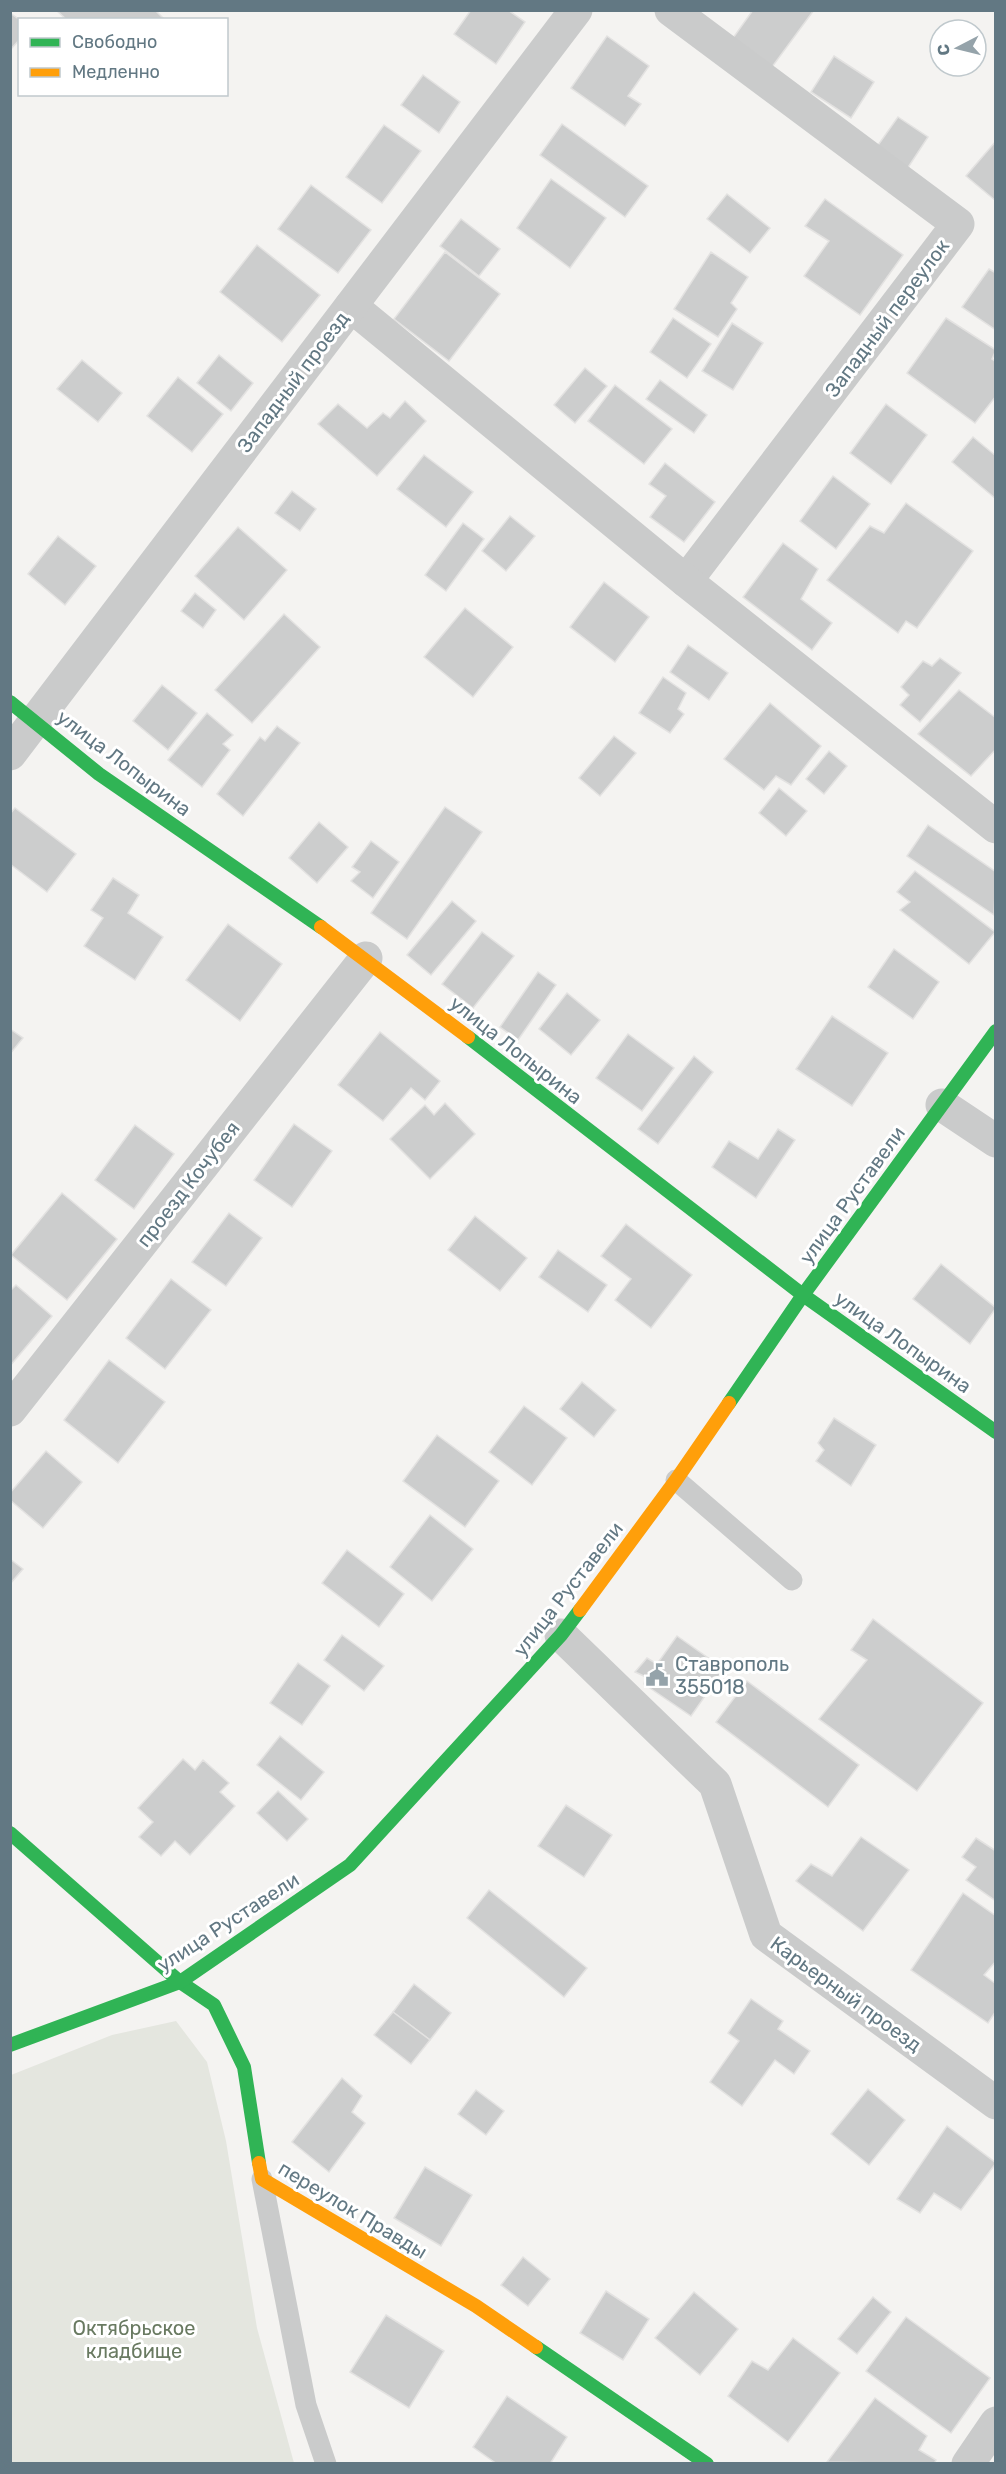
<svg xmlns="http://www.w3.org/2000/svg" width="1006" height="2474" viewBox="0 0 1006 2474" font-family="Rubik,sans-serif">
<rect width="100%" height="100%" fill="#f4f3f1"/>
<!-- green -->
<polygon fill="#e4e6df" points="176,2021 207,2062 226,2141 257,2328 294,2463 11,2463 11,2075 112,2035"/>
<!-- building -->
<g fill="#cccdcd" stroke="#e3e2e1" stroke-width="1.5">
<polygon points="56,10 155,10 165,20 67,20"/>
<polygon points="471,10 508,10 525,22 496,64 454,34"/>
<polygon points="753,10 814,10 772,67 733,38"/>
<polygon points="10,13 20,20 20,39 10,50"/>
<polygon points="607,36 649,66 628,96 641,104 625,126 571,88"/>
<polygon points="834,56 874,82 851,118 811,92"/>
<polygon points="423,75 460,102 439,133 401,105"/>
<polygon points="898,117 928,137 907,169 876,148"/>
<polygon points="562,124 648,186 625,217 540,155"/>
<polygon points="384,125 421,151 382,203 346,177"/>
<polygon points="996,141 996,201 966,176"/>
<polygon points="551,179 606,218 570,268 517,228"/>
<polygon points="311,185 371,230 338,273 278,229"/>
<polygon points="727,194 770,228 750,253 707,219"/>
<polygon points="825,199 903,255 860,315 804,276 829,241 805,226"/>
<polygon points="461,219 500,249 479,276 440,246"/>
<polygon points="257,245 320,295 282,342 220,292"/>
<polygon points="445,252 500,294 449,361 394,319"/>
<polygon points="711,252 748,277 731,303 737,309 718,337 674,309"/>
<polygon points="989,269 996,273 996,330 962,307"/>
<polygon points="673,318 711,344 687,378 650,352"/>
<polygon points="946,318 996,350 992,359 996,362 996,396 975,423 907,373"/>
<polygon points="732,323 763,343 733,390 702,371"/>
<polygon points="219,355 253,383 231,411 197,383"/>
<polygon points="82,360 122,393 98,422 57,389"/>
<polygon points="585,368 607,386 575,423 554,405"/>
<polygon points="178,377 223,414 192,452 147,416"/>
<polygon points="660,380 707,415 694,433 646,399"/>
<polygon points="615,385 672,429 644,464 588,421"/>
<polygon points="405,401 426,421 377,476 318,424 338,404 367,428 383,413 390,418"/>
<polygon points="886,404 927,435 891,484 850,453"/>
<polygon points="973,437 996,456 996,499 952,462"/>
<polygon points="424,455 473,492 446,527 397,489"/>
<polygon points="665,463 715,502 684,542 650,517 666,496 649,484"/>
<polygon points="833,476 870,504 836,549 800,521"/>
<polygon points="292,491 316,509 300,531 275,513"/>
<polygon points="906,503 973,551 917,628 906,621 898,633 827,580 870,526 884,533"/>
<polygon points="510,516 535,536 506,571 482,551"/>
<polygon points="463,523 484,539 446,591 425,575"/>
<polygon points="238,527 287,570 244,620 195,576"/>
<polygon points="58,536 96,566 65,605 28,574"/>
<polygon points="783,543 818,569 801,599 832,623 812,650 743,597"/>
<polygon points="604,582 649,617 615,662 570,627"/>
<polygon points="195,593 216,610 203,628 181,611"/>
<polygon points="465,608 513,647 473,697 424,657"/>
<polygon points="284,614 320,647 252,723 215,690"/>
<polygon points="688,645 728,673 709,700 670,672"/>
<polygon points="940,658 961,673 920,722 900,705 909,695 901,687 923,661 932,666"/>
<polygon points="663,677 686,693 678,709 684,714 670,733 639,713"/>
<polygon points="162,685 197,713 168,750 133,721"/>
<polygon points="959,690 996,718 996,749 971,776 918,734"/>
<polygon points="770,703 821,746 791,785 776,776 764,790 724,759"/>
<polygon points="207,713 233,735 223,744 230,750 202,787 168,760"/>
<polygon points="277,726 300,743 243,816 217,794 260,737 265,741"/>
<polygon points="614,736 636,753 600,796 579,778"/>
<polygon points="829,751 847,766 824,794 806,779"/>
<polygon points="779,788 807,811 786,836 759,813"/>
<polygon points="445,807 482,832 407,939 371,913"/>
<polygon points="15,808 76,854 47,892 10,864 10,814"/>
<polygon points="319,822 348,847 317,883 289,858"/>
<polygon points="928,825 996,872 994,915 907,856"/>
<polygon points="371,841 399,862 373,898 351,881 360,872 352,867"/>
<polygon points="915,871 995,932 969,964 900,910 910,902 897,892"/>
<polygon points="113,878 139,895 128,913 163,937 135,980 84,946 103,918 91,910"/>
<polygon points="452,901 476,921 431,975 407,955"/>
<polygon points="228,924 282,964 240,1021 186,980"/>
<polygon points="482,932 514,956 473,1008 442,984"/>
<polygon points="894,949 939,982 913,1019 868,987"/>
<polygon points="538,972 556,985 518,1040 500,1027"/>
<polygon points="567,993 600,1020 571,1055 539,1029"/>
<polygon points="832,1016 888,1053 852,1106 796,1069"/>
<polygon points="10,1029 23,1038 10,1054"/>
<polygon points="380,1032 440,1081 425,1100 411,1088 383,1121 338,1085"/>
<polygon points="628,1034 674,1068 642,1111 596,1078"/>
<polygon points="694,1056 713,1072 658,1144 638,1129"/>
<polygon points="445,1103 475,1134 430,1179 390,1139 425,1105 434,1115"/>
<polygon points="294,1124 332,1151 292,1207 254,1180"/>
<polygon points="135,1125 174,1154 134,1209 95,1180"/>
<polygon points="778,1129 795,1140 756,1198 712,1167 729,1141 758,1159"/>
<polygon points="62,1193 117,1239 67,1300 11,1255"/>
<polygon points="229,1213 262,1238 226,1286 192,1262"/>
<polygon points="475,1216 527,1258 500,1291 448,1250"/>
<polygon points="626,1224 692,1275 651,1328 615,1300 631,1279 601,1256"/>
<polygon points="558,1250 607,1285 588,1312 539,1277"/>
<polygon points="941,1264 996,1308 970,1344 913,1299"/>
<polygon points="171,1279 211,1310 165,1369 126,1338"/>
<polygon points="16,1285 52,1316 10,1366 10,1291"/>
<polygon points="109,1360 165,1402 118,1463 64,1420"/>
<polygon points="582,1382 616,1410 594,1437 560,1409"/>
<polygon points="524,1406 567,1438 532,1485 489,1452"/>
<polygon points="834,1418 876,1445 851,1486 816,1461 824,1450 818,1443"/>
<polygon points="437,1435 499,1481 465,1527 403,1481"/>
<polygon points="46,1451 82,1482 43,1528 10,1500 10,1493"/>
<polygon points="430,1515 473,1549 432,1601 390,1567"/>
<polygon points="347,1550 404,1594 379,1627 322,1583"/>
<polygon points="10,1559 23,1569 10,1584"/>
<polygon points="873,1619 983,1703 917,1791 819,1719 867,1660 851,1650"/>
<polygon points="342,1635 384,1666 364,1691 324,1660"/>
<polygon points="677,1636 724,1669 691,1716 644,1684 646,1677 635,1672 647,1658 657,1664"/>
<polygon points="298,1663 330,1686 302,1725 270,1703"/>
<polygon points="747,1681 859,1765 828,1807 716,1722"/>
<polygon points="280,1736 324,1772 301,1800 257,1765"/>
<polygon points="183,1759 195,1770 203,1760 229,1783 220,1792 235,1806 190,1855 175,1841 161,1856 139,1837 153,1822 138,1808"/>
<polygon points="278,1791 308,1819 287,1841 257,1813"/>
<polygon points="566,1805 612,1835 584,1877 538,1846"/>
<polygon points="861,1837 909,1870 863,1931 796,1881 811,1864 832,1876"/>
<polygon points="976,1838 996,1851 996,1901 966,1880 976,1867 962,1857"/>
<polygon points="489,1890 587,1968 564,1997 467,1918"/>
<polygon points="963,1893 996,1916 996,1961 984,1975 996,1984 996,2011 988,2023 911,1970"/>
<polygon points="414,1984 451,2013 430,2040 393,2012"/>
<polygon points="751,1999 783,2021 778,2029 810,2051 794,2074 775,2060 742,2106 710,2082 739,2041 728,2033"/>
<polygon points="393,2012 430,2040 411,2064 374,2035"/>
<polygon points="342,2078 362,2096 352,2112 365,2123 329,2172 292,2142"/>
<polygon points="868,2089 905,2120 869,2165 831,2134"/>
<polygon points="476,2090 504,2111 486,2135 458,2114"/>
<polygon points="947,2126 996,2163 961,2210 934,2193 920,2213 897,2199"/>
<polygon points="425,2167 472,2195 441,2246 394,2218"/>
<polygon points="523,2257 550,2279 528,2306 501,2285"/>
<polygon points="606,2291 649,2319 623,2360 580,2333"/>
<polygon points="694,2292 738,2329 700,2375 655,2338"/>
<polygon points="873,2297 891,2312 857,2354 838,2339"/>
<polygon points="386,2315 444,2351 409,2408 350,2372"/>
<polygon points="906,2317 990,2378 951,2433 866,2371"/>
<polygon points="793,2338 840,2373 788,2442 728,2396 752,2361 768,2370"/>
<polygon points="507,2396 567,2437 550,2464 497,2464 473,2447"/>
<polygon points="875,2398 927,2436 919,2450 936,2460 934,2464 827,2462"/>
</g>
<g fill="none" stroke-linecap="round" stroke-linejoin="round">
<!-- lane -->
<g stroke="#cacbcb" stroke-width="21">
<polyline points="676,1480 792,1580"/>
<polyline points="262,2179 306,2405 326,2464"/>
</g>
<!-- street -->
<g stroke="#cacbcb" stroke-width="33">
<polyline points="671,10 958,224 686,581"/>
<polyline points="351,306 686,581 996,827"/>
<polyline points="10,754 576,10"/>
<polyline points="942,1105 996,1141"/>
<polyline points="10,1410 366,958"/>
<polyline points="561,1635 715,1784 766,1935 996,2103"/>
<polyline points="968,2464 996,2423"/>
</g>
<!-- fast -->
<g stroke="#30b455" stroke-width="14">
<polyline points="10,702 99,774 321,927"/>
<polyline points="468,1037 803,1295 996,1432"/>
<polyline points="729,1403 803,1295 996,1031"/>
<polyline points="10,1833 180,1982 214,2005 244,2067 259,2163"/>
<polyline points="10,2045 180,1982 350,1865 561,1635 580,1610"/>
<polyline points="536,2347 707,2464"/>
</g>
<!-- slow -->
<g stroke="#ff9f0a" stroke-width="14">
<polyline points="321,927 468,1037"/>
<polyline points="580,1610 676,1480 729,1403"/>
<polyline points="259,2163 262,2179 476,2306 536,2347"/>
</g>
</g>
<!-- icons -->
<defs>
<g id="civic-bare" transform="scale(1.8)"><path d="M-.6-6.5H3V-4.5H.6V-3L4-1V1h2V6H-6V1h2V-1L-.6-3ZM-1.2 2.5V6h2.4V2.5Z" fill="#95a3aa" stroke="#fff" stroke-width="2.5" paint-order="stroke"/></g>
</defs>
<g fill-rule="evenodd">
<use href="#civic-bare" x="657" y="1675"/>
</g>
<g text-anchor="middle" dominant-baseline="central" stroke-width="6" stroke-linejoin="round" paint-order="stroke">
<!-- street labels -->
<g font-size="20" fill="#627883" stroke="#fff">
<text transform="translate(887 318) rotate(-53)">Западный переулок</text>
<text transform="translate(293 382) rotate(-53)">Западный проезд</text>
<text transform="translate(124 763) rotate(37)">улица Лопырина</text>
<text transform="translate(516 1050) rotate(38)">улица Лопырина</text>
<text transform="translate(188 1184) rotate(-52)">проезд Кочубея</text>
<text transform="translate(852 1195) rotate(-54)">улица Руставели</text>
<text transform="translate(903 1342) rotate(35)">улица Лопырина</text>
<text transform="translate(568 1589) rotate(-52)">улица Руставели</text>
<text transform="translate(228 1922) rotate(-33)">улица Руставели</text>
<text transform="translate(846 1994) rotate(36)">Карьерный проезд</text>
<text transform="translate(353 2210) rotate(31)">переулок Правды</text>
</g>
<!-- poi labels -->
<g font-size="20" fill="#627883" stroke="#fff" text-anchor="start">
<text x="675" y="1664">Ставрополь<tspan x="675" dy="23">355018</tspan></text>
</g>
<!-- park labels -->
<g font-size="20" fill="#697a61" stroke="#fff">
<text x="134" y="2328">Октябрьское<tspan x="134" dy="23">кладбище</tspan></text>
</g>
</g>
<!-- border -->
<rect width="1006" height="2474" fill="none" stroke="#627883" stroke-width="24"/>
<!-- legend -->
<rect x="18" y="18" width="210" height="78" fill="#ffffff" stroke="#c0c9cd" stroke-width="1.5"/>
<rect x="30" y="38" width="30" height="9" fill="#30b455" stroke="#c0c9cd" stroke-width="1.5"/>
<text x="72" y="48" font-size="18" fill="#627883">Свободно</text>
<rect x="30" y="68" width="30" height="9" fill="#ff9f0a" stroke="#c0c9cd" stroke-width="1.5"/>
<text x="72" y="78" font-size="18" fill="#627883">Медленно</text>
<!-- north arrow -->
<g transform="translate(958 48) rotate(263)"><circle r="28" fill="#ffffff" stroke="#c0c9cd" stroke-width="1.5"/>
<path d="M0-4.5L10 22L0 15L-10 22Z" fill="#95a3aa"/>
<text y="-9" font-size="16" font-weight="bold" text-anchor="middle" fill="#627883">С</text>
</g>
</svg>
